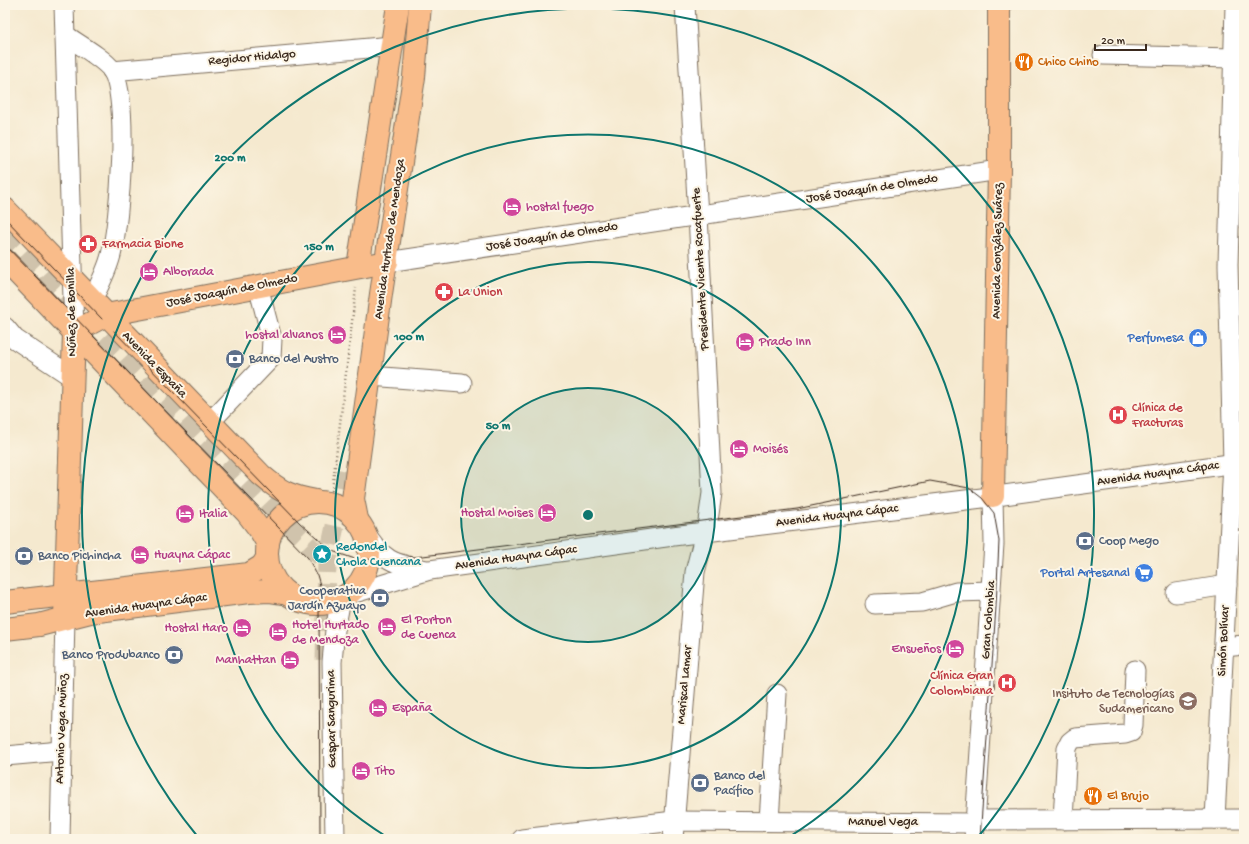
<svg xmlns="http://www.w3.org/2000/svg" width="1249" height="844" viewBox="0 0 1249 844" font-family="'Gochi Hand',sans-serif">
<rect width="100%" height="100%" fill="#fcf5e5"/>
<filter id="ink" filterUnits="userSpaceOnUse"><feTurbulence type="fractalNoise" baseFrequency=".025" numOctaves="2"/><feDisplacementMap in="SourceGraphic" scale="8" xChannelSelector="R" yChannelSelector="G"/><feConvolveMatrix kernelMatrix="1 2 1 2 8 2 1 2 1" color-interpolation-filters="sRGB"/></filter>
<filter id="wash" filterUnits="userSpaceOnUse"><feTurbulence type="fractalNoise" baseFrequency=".012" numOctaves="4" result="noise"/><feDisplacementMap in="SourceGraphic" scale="16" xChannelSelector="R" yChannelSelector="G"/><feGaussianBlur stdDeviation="0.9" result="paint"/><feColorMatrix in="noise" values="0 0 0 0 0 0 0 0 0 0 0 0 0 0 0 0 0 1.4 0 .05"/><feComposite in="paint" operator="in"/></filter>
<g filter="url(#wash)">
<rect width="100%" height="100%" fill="#f5e9cf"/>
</g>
<g filter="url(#ink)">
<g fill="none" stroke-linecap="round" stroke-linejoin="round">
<!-- minor-tunnel -->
<g stroke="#d0c3ac" stroke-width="19" stroke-dasharray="19 10" stroke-linecap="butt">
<polyline points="5,231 290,527 327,563"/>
<polyline points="325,660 327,563 347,471"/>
</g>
<!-- minor casing -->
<g stroke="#7c6d5c" stroke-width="21">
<g id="minor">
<polyline points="64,5 74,332"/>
<path d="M65,35C78,44 103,58 112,70C130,98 120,221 111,255C107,271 99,286 92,300"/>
<polyline points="1103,55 1233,58"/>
<polyline points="112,71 392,46"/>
<polyline points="387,262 999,170"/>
<polyline points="5,327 15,339 72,377"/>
<polyline points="370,376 462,383"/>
<polyline points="210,422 271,358 272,339 258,286"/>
<path d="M364,530C382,561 393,564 427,570"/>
<polyline points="1176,593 1227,585"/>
<polyline points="348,595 430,570 673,536 982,498 1244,462"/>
<polyline points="875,604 922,602 956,592 991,591"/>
<polyline points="1224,647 1244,645"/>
<polyline points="5,756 61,751"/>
<polyline points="1215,819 1233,463 1228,265 1235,5"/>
<polyline points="1063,820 1067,748 1070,742 1075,738 1125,734 1131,732 1133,725 1135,670"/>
<polyline points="769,821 777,694"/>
<polyline points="60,839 65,618"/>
<polyline points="335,839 332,662 335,630 341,599"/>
<polyline points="522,839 674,821 975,823 981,820 1244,819"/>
<polyline points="673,839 695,572 708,521 712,493 698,215 685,5"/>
<polyline points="974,839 994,544 993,496"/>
</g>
</g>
<!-- major casing -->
<g stroke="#7c6d5c" stroke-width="24">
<g id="major">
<path d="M5,209L261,475C282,493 290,496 316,501"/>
<polyline points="5,260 247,513 260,530 268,544"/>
<polyline points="358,267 398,5"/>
<polyline points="993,496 999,170 999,5"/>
<circle cx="318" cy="553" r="51"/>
<polyline points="357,519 353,499 356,477 381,294 414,77 420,5"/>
<polyline points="5,602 249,574 262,566 267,558"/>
<polyline points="65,618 74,332 106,315 387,262"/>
<polyline points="5,629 39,625 90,612 249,592 269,591 288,594"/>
</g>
</g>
<!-- path -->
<polyline stroke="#7c6d5c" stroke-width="2.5" stroke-dasharray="1 3" stroke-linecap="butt" points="332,491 356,288"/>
<!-- minor -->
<use href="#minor" stroke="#fff" stroke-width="19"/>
<!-- major -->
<use href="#major" stroke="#f9bc8a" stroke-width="22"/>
<!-- tram -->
<g stroke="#3b2a1e" stroke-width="1">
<polyline points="5,218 102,319"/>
<polyline points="5,245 308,558 317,575 322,592 319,605 320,839"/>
<polyline points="114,331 300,523 332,551 355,559 391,560 797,509 930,481 969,488 982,498 994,513 999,541 996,607 980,839"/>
</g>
</g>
</g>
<!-- distance rings -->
<circle cx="588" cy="515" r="127" fill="#0f766e" fill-opacity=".12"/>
<g fill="none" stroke="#0f766e" stroke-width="2">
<circle cx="588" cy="515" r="127"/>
<circle cx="588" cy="515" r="253"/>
<path d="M387 837A380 380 0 1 1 789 837"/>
<path d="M198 837A506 506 0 1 1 978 837"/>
</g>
<!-- icons -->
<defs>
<g id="restaurant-disc" transform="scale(1)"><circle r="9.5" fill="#e8710a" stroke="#fcf5e5"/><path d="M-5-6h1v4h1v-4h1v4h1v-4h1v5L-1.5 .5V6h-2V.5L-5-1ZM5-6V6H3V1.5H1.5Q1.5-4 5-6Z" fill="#fff"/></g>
<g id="hotel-disc" transform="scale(1)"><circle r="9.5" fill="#d1479c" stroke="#fcf5e5"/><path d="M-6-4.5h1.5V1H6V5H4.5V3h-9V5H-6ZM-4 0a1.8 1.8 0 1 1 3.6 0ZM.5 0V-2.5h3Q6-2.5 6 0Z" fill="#fff"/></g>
<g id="pharmacy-disc" transform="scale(1)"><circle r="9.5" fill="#e0444e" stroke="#fcf5e5"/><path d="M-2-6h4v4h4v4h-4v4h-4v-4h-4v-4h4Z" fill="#fff"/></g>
<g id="shop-disc" transform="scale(1)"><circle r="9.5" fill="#3f7fe0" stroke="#fcf5e5"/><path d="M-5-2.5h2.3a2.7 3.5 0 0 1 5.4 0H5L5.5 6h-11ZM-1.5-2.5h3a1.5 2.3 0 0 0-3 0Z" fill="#fff"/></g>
<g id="bank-disc" transform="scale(1)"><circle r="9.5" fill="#5c6f8a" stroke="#fcf5e5"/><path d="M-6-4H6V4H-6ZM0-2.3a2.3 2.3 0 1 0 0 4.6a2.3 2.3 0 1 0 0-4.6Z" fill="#fff"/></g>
<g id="hospital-disc" transform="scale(1)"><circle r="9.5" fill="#e0444e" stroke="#fcf5e5"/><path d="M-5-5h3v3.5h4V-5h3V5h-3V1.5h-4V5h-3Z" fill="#fff"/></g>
<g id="sight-disc" transform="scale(1)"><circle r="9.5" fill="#0f9aa8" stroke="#fcf5e5"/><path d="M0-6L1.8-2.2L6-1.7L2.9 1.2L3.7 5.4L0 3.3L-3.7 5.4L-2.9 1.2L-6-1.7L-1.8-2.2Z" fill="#fff"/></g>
<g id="supermarket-disc" transform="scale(1)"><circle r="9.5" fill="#3f7fe0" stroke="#fcf5e5"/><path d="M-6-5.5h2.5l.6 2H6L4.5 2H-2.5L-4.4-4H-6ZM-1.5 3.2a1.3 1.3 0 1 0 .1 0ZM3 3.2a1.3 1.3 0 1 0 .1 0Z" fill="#fff"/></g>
<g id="university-disc" transform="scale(1)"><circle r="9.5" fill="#8d6e63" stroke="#fcf5e5"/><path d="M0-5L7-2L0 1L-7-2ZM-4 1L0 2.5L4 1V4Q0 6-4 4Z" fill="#fff"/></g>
</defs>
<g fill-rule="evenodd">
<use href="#restaurant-disc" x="1024" y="62"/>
<use href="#hotel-disc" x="512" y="207"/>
<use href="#pharmacy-disc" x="88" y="244"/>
<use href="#hotel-disc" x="149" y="272"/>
<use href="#pharmacy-disc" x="444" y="292"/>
<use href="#hotel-disc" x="337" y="335"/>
<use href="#shop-disc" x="1198" y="338"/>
<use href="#hotel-disc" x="745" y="342"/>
<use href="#bank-disc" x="235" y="359"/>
<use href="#hospital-disc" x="1118" y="415"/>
<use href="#hotel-disc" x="739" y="449"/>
<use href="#hotel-disc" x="547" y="513"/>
<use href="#hotel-disc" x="185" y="514"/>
<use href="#bank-disc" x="1085" y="541"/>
<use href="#sight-disc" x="322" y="554"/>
<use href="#hotel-disc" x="140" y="555"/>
<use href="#bank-disc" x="24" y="556"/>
<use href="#supermarket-disc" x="1144" y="573"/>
<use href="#bank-disc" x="380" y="598"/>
<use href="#hotel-disc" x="387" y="627"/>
<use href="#hotel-disc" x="242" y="628"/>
<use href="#hotel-disc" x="278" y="632"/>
<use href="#hotel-disc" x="955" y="649"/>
<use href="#bank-disc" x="174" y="655"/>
<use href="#hotel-disc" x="290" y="660"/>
<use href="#hospital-disc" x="1007" y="683"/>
<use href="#university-disc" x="1188" y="701"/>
<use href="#hotel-disc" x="378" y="708"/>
<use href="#hotel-disc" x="361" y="771"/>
<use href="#bank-disc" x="700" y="783"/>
<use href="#restaurant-disc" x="1093" y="796"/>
</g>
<g text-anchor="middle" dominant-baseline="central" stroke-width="4" stroke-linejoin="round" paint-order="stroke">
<!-- street labels -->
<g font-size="13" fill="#3b2a1e" stroke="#fcf5e5">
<text transform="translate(252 58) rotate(-5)">Regidor Hidalgo</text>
<text transform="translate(872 189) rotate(-9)">José Joaquín de Olmedo</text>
<text transform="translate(552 237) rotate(-9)">José Joaquín de Olmedo</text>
<text transform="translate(390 239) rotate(-82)">Avenida Hurtado de Mendoza</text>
<text transform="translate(998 251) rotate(-89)">Avenida González Suárez</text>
<text transform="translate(701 269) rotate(-93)">Presidente Vicente Rocafuerte</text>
<text transform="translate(232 291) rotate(-11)">José Joaquín de Olmedo</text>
<text transform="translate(72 312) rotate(-91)">Núñez de Bonilla</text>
<text transform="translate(154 365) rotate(46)">Avenida España</text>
<text transform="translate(1158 474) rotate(-8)">Avenida Huayna Cápac</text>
<text transform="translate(837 516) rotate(-7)">Avenida Huayna Cápac</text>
<text transform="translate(516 558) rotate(-8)">Avenida Huayna Cápac</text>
<text transform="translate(146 606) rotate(-8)">Avenida Huayna Cápac</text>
<text transform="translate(989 620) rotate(-86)">Gran Colombia</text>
<text transform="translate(1224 641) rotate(-87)">Simón Bolívar</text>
<text transform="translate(685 685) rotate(-85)">Mariscal Lamar</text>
<text transform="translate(332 719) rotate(-91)">Gaspar Sangurima</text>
<text transform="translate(62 729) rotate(-88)">Antonio Vega Muñoz</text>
<text x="883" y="822">Manuel Vega</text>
</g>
<!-- food labels -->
<g font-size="13" fill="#c56008" stroke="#fcf5e5" text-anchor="start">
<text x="1038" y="62">Chico Chino</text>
<text x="1107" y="796">El Brujo</text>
</g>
<!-- hotel labels -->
<g font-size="13" fill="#b23c85" stroke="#fcf5e5" text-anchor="start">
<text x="526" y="207">hostal fuego</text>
<text x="163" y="272">Alborada</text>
<text x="323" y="335" text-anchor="end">hostal alvanos</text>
<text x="759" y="342">Prado Inn</text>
<text x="753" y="449">Moisés</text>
<text x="533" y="513" text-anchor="end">Hostal Moises</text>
<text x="199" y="514">Italia</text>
<text x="154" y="555">Huayna Cápac</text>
<text x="401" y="620">El Porton<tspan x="401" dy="15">de Cuenca</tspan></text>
<text x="292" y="625">Hotel Hurtado<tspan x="292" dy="15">de Mendoza</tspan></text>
<text x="228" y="628" text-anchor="end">Hostal Haro</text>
<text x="941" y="649" text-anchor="end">Ensueños</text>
<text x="276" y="660" text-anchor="end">Manhattan</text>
<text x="392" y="708">España</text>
<text x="375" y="771">Tito</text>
</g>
<!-- health labels -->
<g font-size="13" fill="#be3a42" stroke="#fcf5e5" text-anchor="start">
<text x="102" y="244">Farmacia Bione</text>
<text x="458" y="292">La Union</text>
<text x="1132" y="408">Clínica de<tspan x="1132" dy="15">Fracturas</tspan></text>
<text x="993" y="676" text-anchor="end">Clínica Gran<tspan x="993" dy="15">Colombiana</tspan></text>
</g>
<!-- shop labels -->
<g font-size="13" fill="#366cbe" stroke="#fcf5e5" text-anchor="end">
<text x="1184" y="338">Perfumesa</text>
<text x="1130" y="573">Portal Artesanal</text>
</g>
<!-- service labels -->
<g font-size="13" fill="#4e5e75" stroke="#fcf5e5" text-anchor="start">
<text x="249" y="359">Banco del Austro</text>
<text x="1099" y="541">Coop Mego</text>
<text x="38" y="556">Banco Pichincha</text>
<text x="366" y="591" text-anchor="end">Cooperativa<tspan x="366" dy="15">Jardín Azuayo</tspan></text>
<text x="160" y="655" text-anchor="end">Banco Produbanco</text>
<text x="714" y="776">Banco del<tspan x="714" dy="15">Pacífico</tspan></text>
</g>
<!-- culture labels -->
<g font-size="13" fill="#0d838f" stroke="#fcf5e5" text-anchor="start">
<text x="336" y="547">Redondel<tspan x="336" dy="15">Chola Cuencana</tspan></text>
</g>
<!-- education labels -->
<g font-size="13" fill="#785e54" stroke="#fcf5e5" text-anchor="end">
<text x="1174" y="694">Insituto de Tecnologías<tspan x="1174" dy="15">Sudamericano</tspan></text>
</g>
</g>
<circle cx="588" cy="515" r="6" fill="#0f766e" stroke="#fcf5e5" stroke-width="2"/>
<g font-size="12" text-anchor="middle" font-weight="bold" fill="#0f766e" stroke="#fcf5e5" stroke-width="4" stroke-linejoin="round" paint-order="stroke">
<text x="230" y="161">200 m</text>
<text x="319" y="250">150 m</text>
<text x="409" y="340">100 m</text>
<text x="498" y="429">50 m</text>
</g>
<!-- margin -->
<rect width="1249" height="844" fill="none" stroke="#fcf5e5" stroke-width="20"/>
<!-- scale -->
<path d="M1095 44v6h51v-6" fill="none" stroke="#3b2a1e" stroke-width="2"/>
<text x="1101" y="44" font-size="12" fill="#3b2a1e" stroke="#fcf5e5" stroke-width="3" paint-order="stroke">20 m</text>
</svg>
